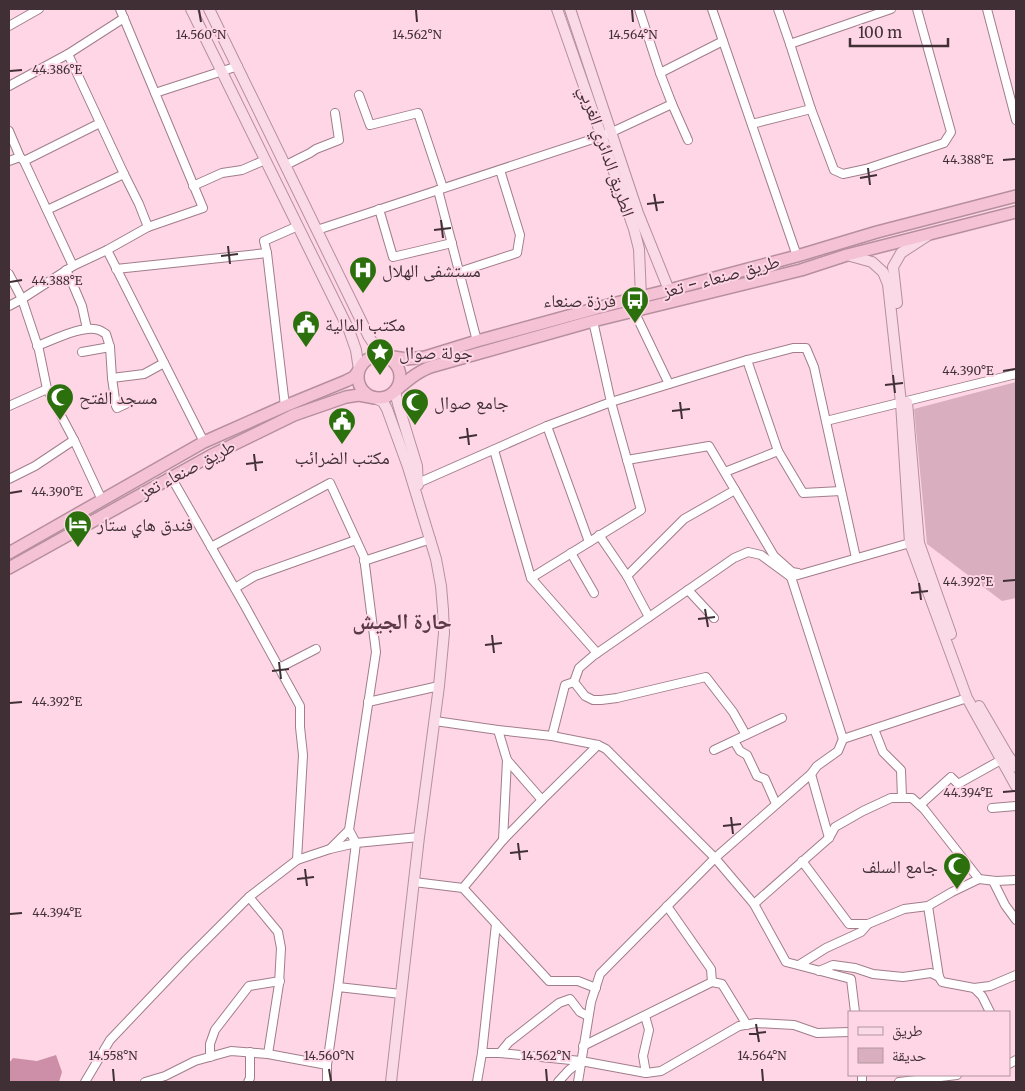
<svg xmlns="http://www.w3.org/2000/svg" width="1025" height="1091" viewBox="0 0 1025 1091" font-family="Merriweather,'Noto Naskh Arabic',serif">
<rect width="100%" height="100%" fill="#ffd6e5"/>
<!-- green -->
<polygon fill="#d9aebe" points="1016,382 1016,598 1002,601 927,544 914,409"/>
<!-- forest -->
<polygon fill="#cc8fa7" points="56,1055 62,1072 59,1082 9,1082 9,1063 13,1058 37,1061"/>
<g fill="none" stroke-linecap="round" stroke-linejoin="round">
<!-- minor casing -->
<g stroke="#a17d8b" stroke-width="10">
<g id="minor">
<polyline points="639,9 660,73 723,41"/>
<polyline points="712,9 797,256"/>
<polyline points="778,9 790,44"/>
<polyline points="891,9 790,44 811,109 834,170 843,174 866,169 944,143 951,132 917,9"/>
<polyline points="987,9 1016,120"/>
<polyline points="9,26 39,9"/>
<polyline points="68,54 124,174 139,204 148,227"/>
<polyline points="9,86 68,54 124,18"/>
<polyline points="155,93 238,66"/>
<polyline points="359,95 370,125 418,113 443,188"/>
<polyline points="672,104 688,140"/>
<polyline points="752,124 811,109"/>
<polyline points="9,131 20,157 24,161 73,266"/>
<polyline points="9,161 20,157"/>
<polyline points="24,161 100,123"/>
<polyline points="286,165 310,153 316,149 339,140 335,113"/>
<polyline points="193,186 222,173 242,170 265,160"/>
<polyline points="438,190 477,341"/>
<polyline points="379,209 393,257 452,243"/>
<polyline points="47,210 124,174"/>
<polyline points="317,230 602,136 612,132 672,104 660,73"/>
<polyline points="107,250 204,442"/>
<polyline points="116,269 267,253"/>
<polyline points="66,270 71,280 82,306 87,329"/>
<polyline points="459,272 517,253 520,235 500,170"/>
<polyline points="9,274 22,299 39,350 47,389 74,440 102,500"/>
<polyline points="9,306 22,299 73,266 107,250 148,227 203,208 120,9"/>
<polyline points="634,311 669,384"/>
<path d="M37,346C53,340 84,324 99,330C102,331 104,333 106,334L110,347L112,378L116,406L117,408L130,402"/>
<polyline points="82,352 110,347"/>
<polyline points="747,360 778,451 803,493 841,491"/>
<polyline points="112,378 144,374 164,363"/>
<polyline points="9,406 47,389"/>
<polyline points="285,406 267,253 264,241 298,226"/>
<polyline points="826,421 1016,374"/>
<polyline points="547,426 589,542"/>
<polyline points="494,450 531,578 641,510 611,402 747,360 793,348 806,348 814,367 856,558"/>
<polyline points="627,460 709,446 774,556 792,572 798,573"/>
<polyline points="725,472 778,451"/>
<polyline points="9,479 35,466 74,440"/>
<polyline points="418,483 547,426 611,402 593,321"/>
<polyline points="599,535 627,576"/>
<polyline points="910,543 791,577 843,739 967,698"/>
<polyline points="211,547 330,483 364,557 376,652 349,830 330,849"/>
<polyline points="571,553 594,593"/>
<polyline points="364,561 431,539"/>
<polyline points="531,578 597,653"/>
<polyline points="235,588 255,576 356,540"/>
<polyline points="688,590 714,618"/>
<polyline points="649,617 627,576 684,519 735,490"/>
<polyline points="279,668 316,649"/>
<polyline points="368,702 439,686"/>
<polyline points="435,721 498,730 552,736 598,745 606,749 715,858 600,974 591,1002 578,1082"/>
<polyline points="874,729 883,752 901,770 902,798"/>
<polyline points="498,730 507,760 542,800 598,745"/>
<polyline points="746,735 733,712 706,677 617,698 601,700 593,700 585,696 574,682 579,668 593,656 734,558 748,552 761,555 791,577"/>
<polyline points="552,736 565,685 574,682"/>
<polyline points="843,739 838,751 817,766 811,774 715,858 754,904 786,962 851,979 855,1012"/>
<polyline points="734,741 740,751 747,755 757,776 765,779 776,804"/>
<polyline points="714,750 782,718"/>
<polyline points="811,774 829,838"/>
<polyline points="920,805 951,777 958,784 1001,760"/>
<polyline points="992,808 1016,806"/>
<polyline points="503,840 507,760"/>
<polyline points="297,860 330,849 356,843 419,837"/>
<polyline points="979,879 996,881 1016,880"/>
<polyline points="993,881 1005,905 1016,920"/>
<polyline points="414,882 463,888 549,981 578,981 596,988"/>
<polyline points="463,888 503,840 542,800"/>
<polyline points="249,897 278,932 281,948 279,984 268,1054"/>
<polyline points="754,904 829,838 835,827 863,811 891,798 912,798 924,809 979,879 952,892 928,906 904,909 868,924 849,924 802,861"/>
<polyline points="667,906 711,969 712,982"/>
<polyline points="928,906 939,977 942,982 974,988 982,996 990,1012"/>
<polyline points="496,924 482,1053 500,1053 581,1061 646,1073 661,1071 739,1026 756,1023 794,1025 817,1033 849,1032"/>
<polyline points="799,965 826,948 861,932 868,924"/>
<polyline points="819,971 833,965 855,968 873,974 903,977 931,973 939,977"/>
<polyline points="338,987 356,843 349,830"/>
<polyline points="974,988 990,986 1016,975"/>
<polyline points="645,1016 649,1030 643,1056 646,1073"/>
<polyline points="583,1046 712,982 722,984 747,1025"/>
<polyline points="500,1053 509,1042 559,1003 570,999 580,1012 588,1016"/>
<polyline points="210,1057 210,1044 215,1030 249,986 280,981"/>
<polyline points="1009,1064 1016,1060"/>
<polyline points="862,1075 862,1082"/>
<polyline points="85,1082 110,1040 187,959 249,897 297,860 303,755 300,727 300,706 245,606 171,477"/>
<polyline points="145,1082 165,1076 195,1061 231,1051 268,1054 327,1065"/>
<polyline points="248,1082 250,1078 250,1052"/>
<polyline points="327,1082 327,1065 338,987 401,994"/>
<polyline points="477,1082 482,1053"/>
<polyline points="558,1082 569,1070 581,1061"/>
<polyline points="899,1082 957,1075"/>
</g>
</g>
<!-- major casing -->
<g stroke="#b68f9d" stroke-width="12">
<g id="major">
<polyline points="191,9 349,330 356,350 359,370"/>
<polyline points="209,9 369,337 377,349 386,356"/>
<polyline points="557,9 634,229 639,249 641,297"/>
<polyline points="570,9 638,213 669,290"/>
<polyline points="847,255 872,262 883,272 888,284 901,403 910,543 967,698 1016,786"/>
<polyline points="897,303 893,267 901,253 927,236"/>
<polyline points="395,391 398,404 417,466 418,485"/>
<polyline points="375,398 383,402 387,409 408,467 436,559 441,586 443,610 444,633 439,686 419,837 391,1082"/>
<polyline points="907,402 919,543 951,634"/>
<polyline points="979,706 1007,754 1016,767"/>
</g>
</g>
<!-- highway casing -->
<g stroke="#b68f9d" stroke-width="14">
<g id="highway">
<circle cx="379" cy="377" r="21"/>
<polyline points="386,356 407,359 425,357 477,341 612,304 669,290 797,256 877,232 1016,196"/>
<path d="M395,391C407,381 419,370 434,366L593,321L801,270L847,255L1016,212"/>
<polyline points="9,553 204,442 285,406 346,381 354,377 359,370"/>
<polyline points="9,568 210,456 294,415 346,397 359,395 375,398"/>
</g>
</g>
<!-- minor -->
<use href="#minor" stroke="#fff" stroke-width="8"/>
<!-- major -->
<use href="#major" stroke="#f9dae6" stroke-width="10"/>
<!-- highway -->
<use href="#highway" stroke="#f5c2d5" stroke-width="11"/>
</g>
<!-- ticks -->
<path fill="none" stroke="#403036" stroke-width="2" d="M199,10L201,22M416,10L417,22M632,10L633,22M10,71L22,70M1003,160L1015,159M868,168L870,185M860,178L877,175M654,194L657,211M647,204L664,202M441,220L443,238M434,230L451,228M228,246L230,264M221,256L238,254M10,282L22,280M1003,371L1015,369M893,375L895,393M885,385L903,383M680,402L682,419M672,411L690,409M467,428L469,445M459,438L477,435M254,454L256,471M246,464L263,462M10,493L22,491M1003,581L1015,580M919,583L921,600M911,593L928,591M705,609L708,627M698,619L715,617M492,635L494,653M485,645L502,643M279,662L281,679M272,671L289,669M10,703L22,702M1003,792L1015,791M731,817L733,834M723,826L741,824M518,843L520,860M510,853L528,851M305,869L307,886M297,879L314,877M10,914L22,913M756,1024L759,1042M749,1034L766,1032M113,1069L114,1081M329,1069L331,1081M546,1069L547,1081M762,1069L763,1081"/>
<!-- icons -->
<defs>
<g id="hospital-pin" transform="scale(1.4375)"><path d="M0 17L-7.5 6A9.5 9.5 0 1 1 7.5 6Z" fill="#2b700d" stroke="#ffd6e5"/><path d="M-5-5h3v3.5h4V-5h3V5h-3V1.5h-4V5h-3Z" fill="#fff"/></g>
<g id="bus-pin" transform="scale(1.4375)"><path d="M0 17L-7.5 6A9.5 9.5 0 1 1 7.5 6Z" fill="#2b700d" stroke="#ffd6e5"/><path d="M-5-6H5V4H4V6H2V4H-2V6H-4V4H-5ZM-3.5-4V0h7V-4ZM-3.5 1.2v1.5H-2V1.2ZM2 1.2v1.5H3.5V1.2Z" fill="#fff"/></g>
<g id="civic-pin" transform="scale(1.4375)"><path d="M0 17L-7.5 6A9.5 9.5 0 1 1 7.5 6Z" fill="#2b700d" stroke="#ffd6e5"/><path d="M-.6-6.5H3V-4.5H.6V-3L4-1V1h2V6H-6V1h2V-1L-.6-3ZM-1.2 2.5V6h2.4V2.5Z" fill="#fff"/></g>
<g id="sight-pin" transform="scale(1.4375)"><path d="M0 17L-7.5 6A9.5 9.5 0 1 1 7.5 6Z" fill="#2b700d" stroke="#ffd6e5"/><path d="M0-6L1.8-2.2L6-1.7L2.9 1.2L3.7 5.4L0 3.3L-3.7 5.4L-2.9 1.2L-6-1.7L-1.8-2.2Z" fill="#fff"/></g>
<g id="mosque-pin" transform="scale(1.4375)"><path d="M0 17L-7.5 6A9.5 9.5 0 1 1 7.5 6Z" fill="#2b700d" stroke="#ffd6e5"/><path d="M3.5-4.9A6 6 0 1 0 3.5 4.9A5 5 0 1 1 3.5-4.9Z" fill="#fff"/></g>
<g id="hotel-pin" transform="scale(1.4375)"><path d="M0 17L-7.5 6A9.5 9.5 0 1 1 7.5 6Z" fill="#2b700d" stroke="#ffd6e5"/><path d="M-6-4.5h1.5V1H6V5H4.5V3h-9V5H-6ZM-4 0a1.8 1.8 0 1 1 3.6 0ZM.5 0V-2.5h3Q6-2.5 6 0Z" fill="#fff"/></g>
</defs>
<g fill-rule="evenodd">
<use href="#hospital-pin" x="363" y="270"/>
<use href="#bus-pin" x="635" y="300"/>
<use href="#civic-pin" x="306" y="324"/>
<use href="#sight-pin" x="380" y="352"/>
<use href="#mosque-pin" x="60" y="397"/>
<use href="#mosque-pin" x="415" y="402"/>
<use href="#civic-pin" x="342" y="421"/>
<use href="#hotel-pin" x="78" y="524"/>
<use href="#mosque-pin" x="957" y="866"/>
</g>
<g text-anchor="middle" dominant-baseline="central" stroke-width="4" stroke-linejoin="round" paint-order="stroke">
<!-- street labels -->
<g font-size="18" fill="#403036" stroke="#ffd6e5">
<text transform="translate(607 151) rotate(71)">الطريق الدائري الغربي</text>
<text transform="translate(721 276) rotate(-15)">طريق صنعاء - تعز</text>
<text transform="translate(187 469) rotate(-28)">طريق صنعاء تعز</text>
</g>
<!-- poi labels -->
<g font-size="18" fill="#403036" stroke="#ffd6e5" text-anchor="start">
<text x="382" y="270">مستشفى الهلال</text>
<text x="616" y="300" text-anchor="end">فرزة صنعاء</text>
<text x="325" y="324">مكتب المالية</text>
<text x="399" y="352">جولة صوال</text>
<text x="79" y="397">مسجد الفتح</text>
<text x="434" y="402">جامع صوال</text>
<text x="342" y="457" text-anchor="middle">مكتب الضرائب</text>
<text x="97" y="524">فندق هاي ستار</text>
<text x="938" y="866" text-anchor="end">جامع السلف</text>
</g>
<!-- district labels -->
<g font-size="22" font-weight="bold" fill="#5a3a47" stroke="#ffd6e5">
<text x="402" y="621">حارة الجيش</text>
</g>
</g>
<g font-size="12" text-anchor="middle" fill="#403036" stroke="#ffd6e5" stroke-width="4" stroke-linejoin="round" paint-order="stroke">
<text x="201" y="39">14.560°N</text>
<text x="417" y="39">14.562°N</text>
<text x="633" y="39">14.564°N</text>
<text x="57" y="74">44.386°E</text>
<text x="968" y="164">44.388°E</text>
<text x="57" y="285">44.388°E</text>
<text x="968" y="375">44.390°E</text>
<text x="57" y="496">44.390°E</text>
<text x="968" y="586">44.392°E</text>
<text x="57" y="706">44.392°E</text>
<text x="968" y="797">44.394°E</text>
<text x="57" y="917">44.394°E</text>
<text x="113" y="1060">14.558°N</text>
<text x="329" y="1060">14.560°N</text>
<text x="546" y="1060">14.562°N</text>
<text x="762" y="1060">14.564°N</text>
</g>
<!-- border -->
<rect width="1025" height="1091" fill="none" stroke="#403036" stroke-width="20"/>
<!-- legend -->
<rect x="848" y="1011" width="162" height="65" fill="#ffd6e5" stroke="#b3949f"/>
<rect x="858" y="1027" width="25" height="8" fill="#f9dae6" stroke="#b3949f"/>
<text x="892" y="1036" font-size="15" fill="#403036">طريق</text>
<rect x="858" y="1048" width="25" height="15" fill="#d9aebe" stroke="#b3949f"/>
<text x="892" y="1061" font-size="15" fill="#403036">حديقة</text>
<!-- scale -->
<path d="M850 38v8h98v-8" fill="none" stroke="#403036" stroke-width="2.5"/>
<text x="858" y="38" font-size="15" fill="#403036" stroke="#ffd6e5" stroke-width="4" paint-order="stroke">100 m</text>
</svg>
